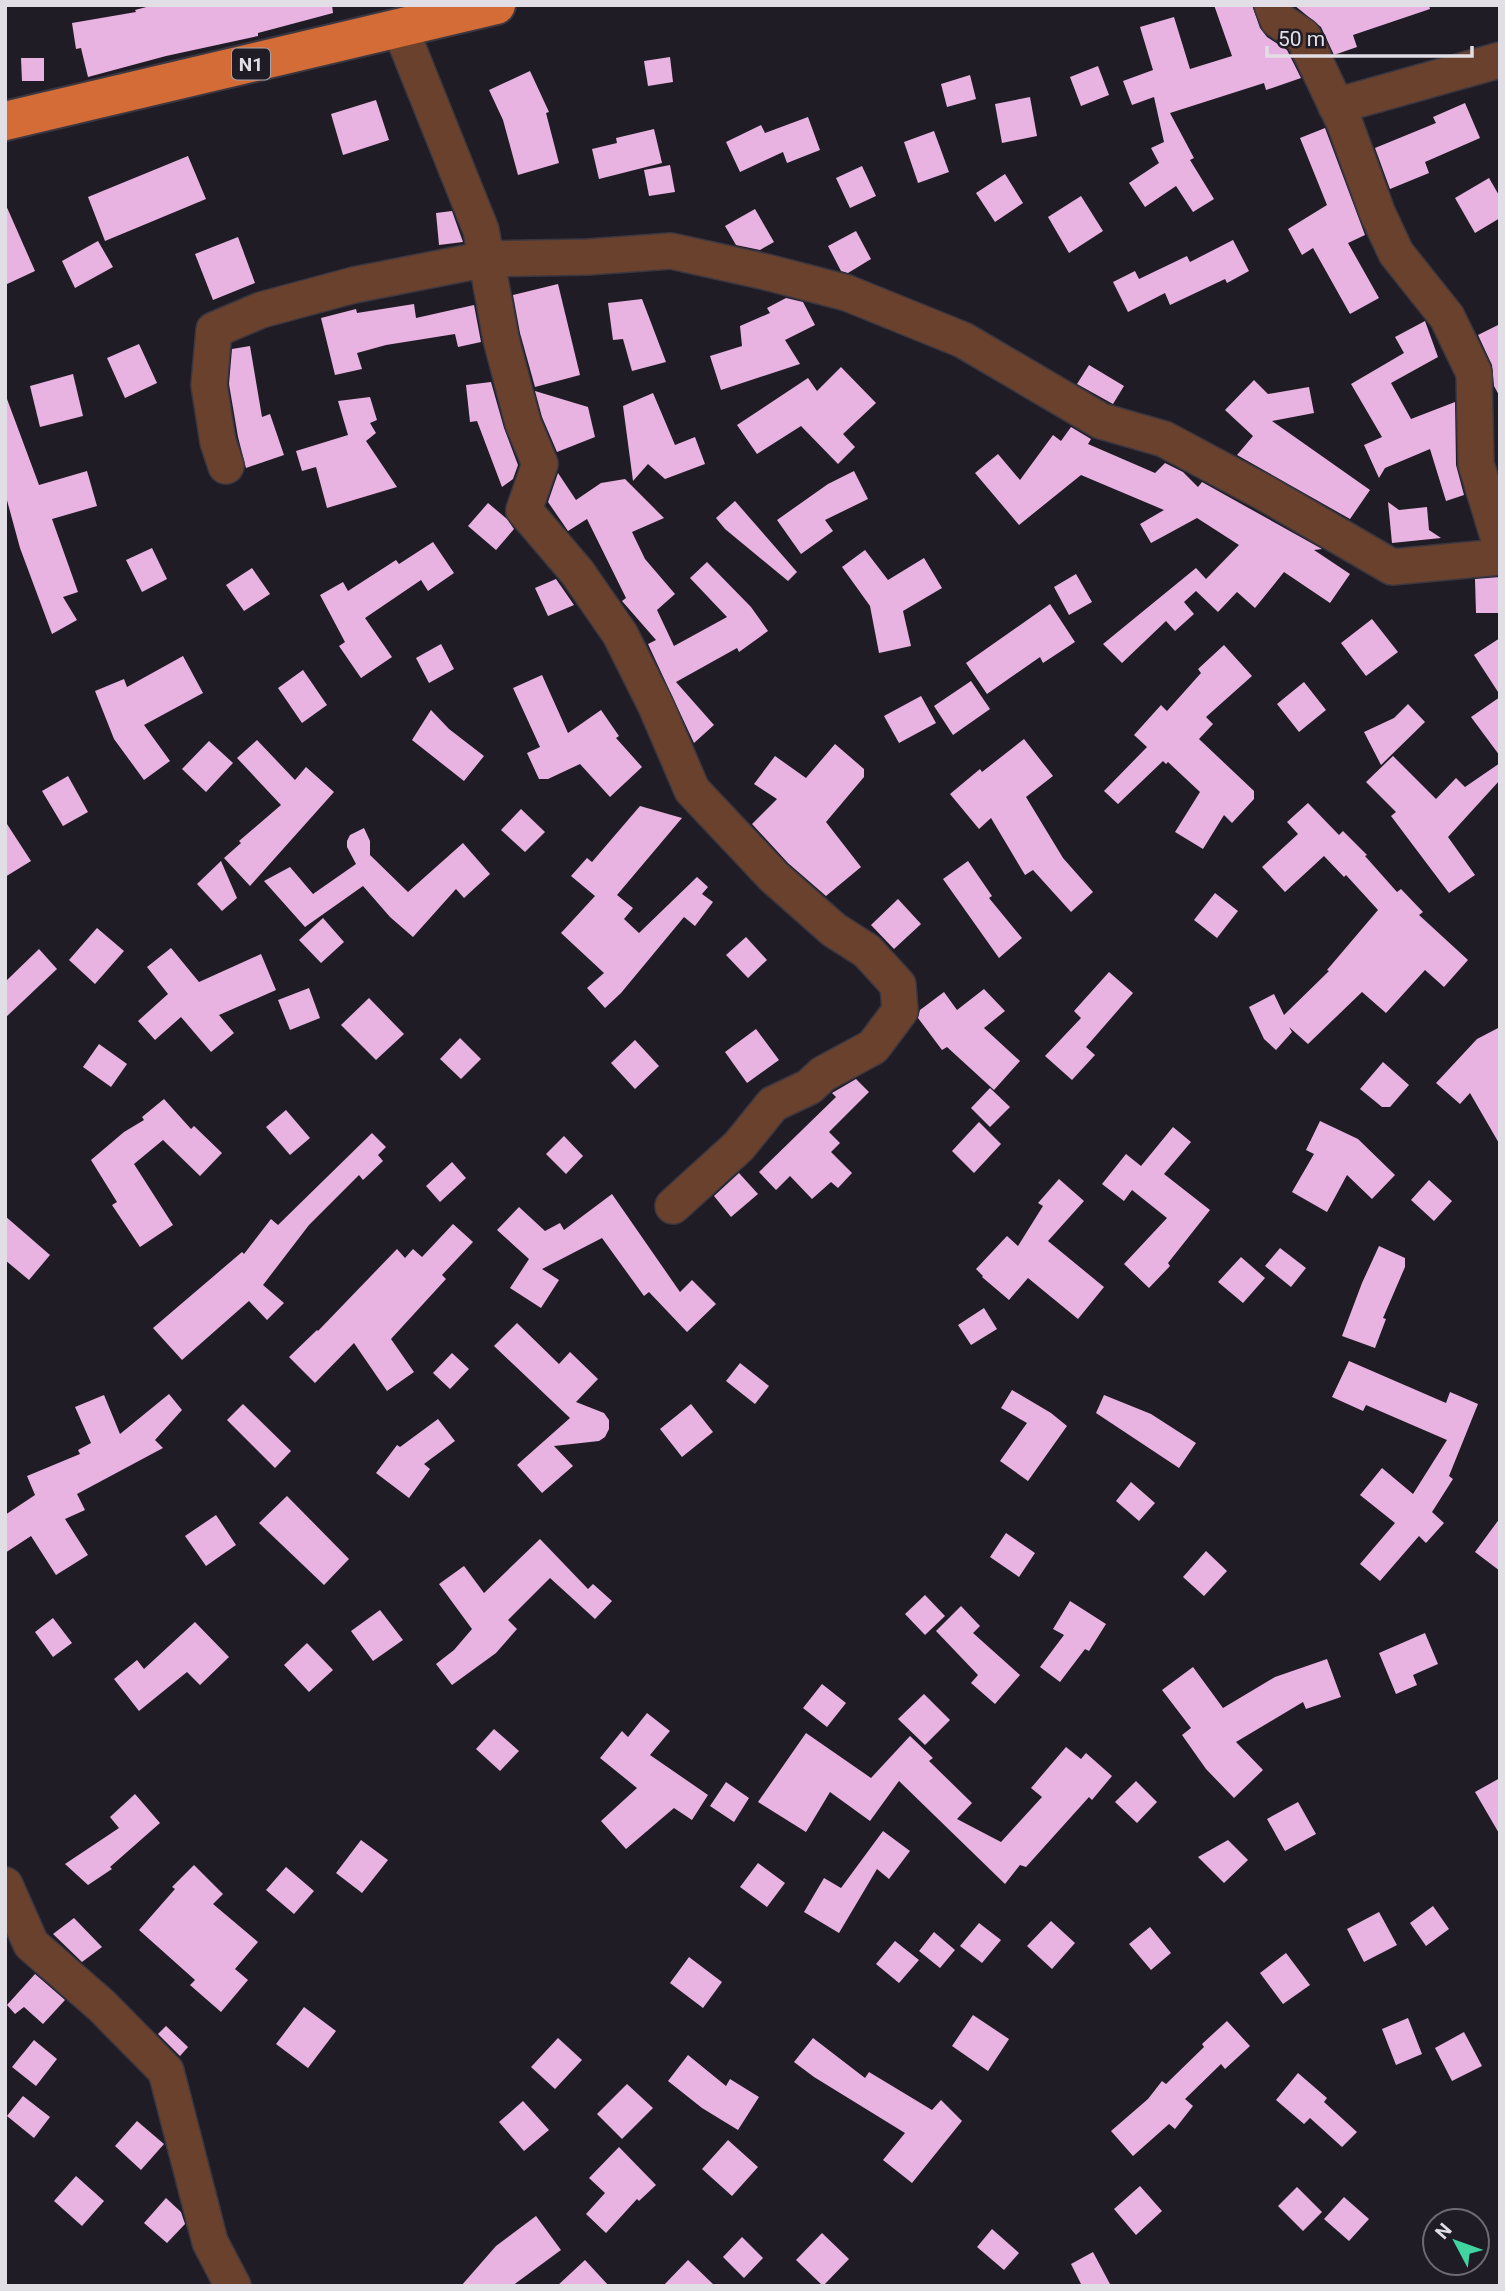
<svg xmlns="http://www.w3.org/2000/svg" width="1505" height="2291" viewBox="0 0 1505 2291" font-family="Roboto,sans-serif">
<rect width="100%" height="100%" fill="#201c26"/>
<!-- building -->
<g fill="#e8b3e1">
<polygon points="154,5 332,5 333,13 258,33 258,36 166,56 88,77 81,48 76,49 72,23 136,12 135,10"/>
<polygon points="1214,5 1252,5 1260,28 1267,37 1287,50 1301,78 1266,90 1264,83 1170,113 1194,158 1190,160 1214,199 1193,212 1176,186 1145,207 1129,183 1159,163 1151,148 1164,142 1154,97 1132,105 1123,81 1153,70 1140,27 1174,17 1190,69 1232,56"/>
<polygon points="1294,5 1429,5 1430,9 1353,35 1357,47 1334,55 1321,27"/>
<polygon points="670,57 673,82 648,86 644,61"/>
<polygon points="21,58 44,58 44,81 22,81"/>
<polygon points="1098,66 1109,95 1081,106 1070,77"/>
<polygon points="530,71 549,112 546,113 559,163 518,175 503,120 489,90"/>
<polygon points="970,75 976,99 947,107 941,84"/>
<polygon points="1030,97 1037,136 1002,143 995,104"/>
<polygon points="376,100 389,140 343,155 331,114"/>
<polygon points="1465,103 1480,138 1425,162 1429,173 1390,189 1375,148 1436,123 1433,117"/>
<polygon points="808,117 820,150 787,163 783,152 740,172 726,142 761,125 765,133"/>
<polygon points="1325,128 1365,235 1348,243 1379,298 1350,314 1313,248 1302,255 1288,229 1327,205 1300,138"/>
<polygon points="654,129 662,163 599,179 592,149 617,143 616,138"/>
<polygon points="934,131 949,172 918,183 904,142"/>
<polygon points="188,156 206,199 105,241 88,197"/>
<polygon points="670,165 675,192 649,196 644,170"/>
<polygon points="862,166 876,196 850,208 836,178"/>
<polygon points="1005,174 1023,203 995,222 976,193"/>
<polygon points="1489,178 1500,197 1500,218 1475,233 1455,198"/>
<polygon points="1081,196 1103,231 1069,253 1048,217"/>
<polygon points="5,203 35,271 5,285"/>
<polygon points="755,209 774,242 760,250 736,245 725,226"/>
<polygon points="452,211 463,242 439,245 436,213"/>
<polygon points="856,231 871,259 848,273 841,271 828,246"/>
<polygon points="238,237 255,283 213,300 195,254"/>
<polygon points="1233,240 1249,271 1227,283 1225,279 1170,305 1165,293 1128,312 1113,282 1135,271 1139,279 1187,256 1190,262"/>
<polygon points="98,241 113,267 75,288 62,261"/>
<polygon points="558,284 580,375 535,387 520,333 513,295"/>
<polygon points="786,298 803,302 815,325 785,340 800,364 721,390 710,356 742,346 740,326 770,313 767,308"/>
<polygon points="642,299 666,362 632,371 623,339 613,340 608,303"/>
<polygon points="414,304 416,318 474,305 481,342 458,347 455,334 386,345 357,353 362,369 335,375 321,318 356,309 357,313"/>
<polygon points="1425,321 1438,357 1391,383 1411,419 1455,402 1456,465 1464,495 1446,501 1430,449 1385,468 1379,478 1364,445 1382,437 1351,384 1404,353 1395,337"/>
<polygon points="1500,324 1500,397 1494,386 1492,365 1478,335"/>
<polygon points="139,344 157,383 125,398 107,358"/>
<polygon points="250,346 262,417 270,414 284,455 246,468 238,437 229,384 232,349"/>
<polygon points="1089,365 1124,386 1113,404 1077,384"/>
<polygon points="841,367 876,403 843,434 855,447 838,464 801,426 757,454 737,425 808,378 817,391"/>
<polygon points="73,374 83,416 40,427 30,386"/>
<polygon points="1254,380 1268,394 1309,387 1314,413 1272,421 1370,490 1350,519 1237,455 1253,436 1225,410"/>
<polygon points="491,382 504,428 518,465 513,479 502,487 477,421 470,422 466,385"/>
<polygon points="535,391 588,407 595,437 557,452 542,417"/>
<polygon points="653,393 675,445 695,437 705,464 665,479 648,464 633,481 623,406"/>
<polygon points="370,397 377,420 370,423 376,433 366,441 397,487 327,508 316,467 302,471 296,451 348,435 338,401"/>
<polygon points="7,399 39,485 87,471 97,506 52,519 78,592 63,597 77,620 52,634 20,548 5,493 5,400"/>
<polygon points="1071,427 1091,439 1088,444 1155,473 1165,463 1183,472 1198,487 1202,482 1322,549 1314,550 1350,574 1330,603 1284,572 1255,608 1237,592 1218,612 1196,591 1184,602 1194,614 1175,631 1166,621 1122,663 1103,644 1196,568 1206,579 1239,545 1197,518 1151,543 1140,524 1164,510 1081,475 1019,525 975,473 998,454 1020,480 1053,435 1061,441"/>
<polygon points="854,471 868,499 825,520 833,531 801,554 777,520 828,484"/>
<polygon points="558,473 576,500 601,483 625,479 664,518 632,532 645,559 675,594 657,610 674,646 727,617 690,578 707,562 751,607 768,631 739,652 737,648 676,682 714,725 694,743 648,644 656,640 622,601 626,598 587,519 568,531 548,502"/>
<polygon points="735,501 797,572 788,581 725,529 716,518"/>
<polygon points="1388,502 1399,510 1427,507 1429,530 1441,538 1392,543"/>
<polygon points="488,503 507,519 514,529 496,550 468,526"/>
<polygon points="433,542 454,573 428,591 421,580 365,618 392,657 361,678 339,646 345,642 320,595 343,582 348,591 396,560 399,564"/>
<polygon points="152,548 167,579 142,592 126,560"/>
<polygon points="865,550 888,580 924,558 942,588 903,611 911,646 879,653 870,606 842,567"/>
<polygon points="252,568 270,594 244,611 226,585"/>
<polygon points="1076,574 1092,602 1069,615 1054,587"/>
<polygon points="1500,577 1500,613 1476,613 1475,579"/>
<polygon points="556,579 574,605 548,616 535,588"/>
<polygon points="1050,604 1075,642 1043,663 1040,657 987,694 966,663"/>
<polygon points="1372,619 1398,652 1366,676 1341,643"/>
<polygon points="1500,638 1500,695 1474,655"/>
<polygon points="441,644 454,669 429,683 416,658"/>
<polygon points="1224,645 1252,676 1206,717 1213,724 1199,739 1254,791 1254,799 1232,823 1224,815 1203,849 1175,832 1200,792 1168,762 1166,764 1163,761 1118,804 1104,791 1147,747 1134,735 1161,705 1167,711 1201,673 1198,669"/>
<polygon points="183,656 203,693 144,725 170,761 144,780 114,739 95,691 124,679 127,687"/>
<polygon points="303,670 327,705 302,723 278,688"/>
<polygon points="542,675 568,733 601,710 619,736 616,738 642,767 610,797 580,764 548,779 539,779 527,753 540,747 513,688"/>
<polygon points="971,681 990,709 953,735 934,706"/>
<polygon points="1304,682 1326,710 1299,732 1277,704"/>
<polygon points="921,696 936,723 899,743 884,716"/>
<polygon points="1500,697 1500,756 1471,717"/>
<polygon points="1408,704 1425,722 1381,765 1364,732 1394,718"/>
<polygon points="431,710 449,729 484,756 464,781 412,740"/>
<polygon points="1024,739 1053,776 1026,797 1063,858 1093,892 1071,912 1033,870 1025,875 991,818 979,829 950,794 980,769 982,772"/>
<polygon points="257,740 295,780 306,767 334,792 250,886 224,858 241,843 239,841 281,805 237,758"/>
<polygon points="209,741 233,763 206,792 182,769"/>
<polygon points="835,744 864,769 864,777 826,822 861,867 826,896 788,863 752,824 777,799 754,784 775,756 806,778"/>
<polygon points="1393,756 1436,799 1456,778 1465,787 1500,763 1500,780 1448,837 1475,875 1449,893 1391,816 1396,812 1366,782"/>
<polygon points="68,776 88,812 63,826 42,791"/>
<polygon points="1308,803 1339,835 1343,831 1367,855 1365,856 1397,892 1401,889 1423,912 1419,915 1468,960 1444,987 1425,970 1386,1013 1362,992 1308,1044 1289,1027 1292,1032 1276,1050 1264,1039 1249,1007 1274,994 1284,1015 1329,971 1327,970 1378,910 1346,875 1344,877 1324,856 1285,892 1262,867 1298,834 1287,822"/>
<polygon points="640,806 682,818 617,895 633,908 624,919 639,933 697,877 708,887 702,894 713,902 695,926 684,917 621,993 605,1008 587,988 604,973 561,933 595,896 571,876 587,858 592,862"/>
<polygon points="521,809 545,832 525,852 501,830"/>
<polygon points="5,821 31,861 5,877"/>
<polygon points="364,828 370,841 370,855 408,892 463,843 490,874 464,898 456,889 413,937 390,917 363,886 305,927 264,881 290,867 313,894 356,864 347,847 347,841 350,835"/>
<polygon points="221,861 237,898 222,911 197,884"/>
<polygon points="968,861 992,896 989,898 1022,938 999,958 943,879"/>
<polygon points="1215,893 1238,911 1217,938 1194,920"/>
<polygon points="898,899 921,924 894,949 871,925"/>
<polygon points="323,918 344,942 321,963 299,940"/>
<polygon points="97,928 124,951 95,984 69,960"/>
<polygon points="746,937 767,960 748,978 726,955"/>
<polygon points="171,948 199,982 261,954 276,990 219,1015 234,1033 211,1052 181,1017 155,1040 138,1021 168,994 147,967"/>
<polygon points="39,949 57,969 5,1018 5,982"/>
<polygon points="1109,972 1133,993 1086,1047 1095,1055 1072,1080 1045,1056 1081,1018 1074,1011"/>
<polygon points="309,988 320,1018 290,1030 278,1000"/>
<polygon points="984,989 1005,1011 984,1028 1020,1061 994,1090 947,1047 942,1050 918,1018 920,1010 944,992 957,1010"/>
<polygon points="369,998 404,1034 376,1060 341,1025"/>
<polygon points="1500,1027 1500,1145 1470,1093 1460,1104 1436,1083 1477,1039"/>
<polygon points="756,1029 779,1060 747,1083 725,1052"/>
<polygon points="460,1038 481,1059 461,1079 440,1059"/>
<polygon points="635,1040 659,1066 635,1089 611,1063"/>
<polygon points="99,1044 127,1064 111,1087 83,1067"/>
<polygon points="1383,1062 1409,1085 1390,1107 1382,1107 1360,1089"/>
<polygon points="856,1079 869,1092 829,1132 840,1143 831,1152 852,1173 838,1188 831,1182 812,1199 790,1176 776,1190 759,1172 836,1097 832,1093"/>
<polygon points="990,1088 1010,1107 990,1127 971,1108"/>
<polygon points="164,1099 191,1129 194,1126 222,1153 200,1176 163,1140 134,1164 173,1225 140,1247 112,1205 117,1202 91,1160 124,1132 144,1120 142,1117"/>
<polygon points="286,1110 310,1138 290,1155 266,1127"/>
<polygon points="1320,1121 1358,1139 1395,1175 1372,1199 1347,1175 1327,1212 1292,1192 1314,1154 1306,1150"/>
<polygon points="979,1122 1001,1144 974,1173 952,1151"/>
<polygon points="1173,1127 1191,1142 1164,1174 1210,1210 1168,1263 1170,1266 1149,1288 1124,1264 1167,1218 1132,1190 1124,1201 1102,1184 1126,1154 1141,1166"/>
<polygon points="372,1133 386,1147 378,1155 383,1161 363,1180 359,1175 309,1225 263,1285 284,1303 267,1320 249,1301 182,1360 153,1328 242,1252 244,1254 271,1219 278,1225"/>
<polygon points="564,1136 583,1156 566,1174 546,1154"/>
<polygon points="452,1162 466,1178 440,1202 426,1186"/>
<polygon points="739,1173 758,1194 731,1217 714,1196"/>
<polygon points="1059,1179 1084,1201 1048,1241 1104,1287 1078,1319 1028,1278 1009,1300 982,1277 983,1276 976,1269 1007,1236 1018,1246 1043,1206 1038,1203"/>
<polygon points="1429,1180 1452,1201 1434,1221 1411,1200"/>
<polygon points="612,1194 680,1292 692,1280 716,1304 687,1332 649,1292 644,1296 602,1238 542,1269 559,1280 541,1308 510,1288 529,1259 497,1230 519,1207 545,1231 560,1223 564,1230"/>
<polygon points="5,1216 50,1255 29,1280 5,1260"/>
<polygon points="453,1224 473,1242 442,1275 446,1279 391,1339 414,1372 387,1391 354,1343 315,1383 289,1357 317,1330 318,1331 397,1249 405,1258 413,1249 422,1257"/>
<polygon points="1379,1246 1405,1258 1405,1267 1383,1318 1386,1319 1375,1348 1342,1336 1362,1283"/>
<polygon points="1280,1248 1306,1268 1291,1287 1265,1266"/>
<polygon points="1241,1257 1265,1278 1243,1303 1218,1282"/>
<polygon points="984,1308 997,1329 971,1345 958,1325"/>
<polygon points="517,1323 559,1364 570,1352 598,1379 576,1402 604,1413 609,1420 609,1429 605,1437 599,1441 554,1446 573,1466 542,1493 517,1465 570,1418 494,1346"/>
<polygon points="452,1353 469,1369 450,1389 433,1373"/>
<polygon points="1349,1361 1446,1403 1450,1392 1478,1404 1449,1476 1453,1479 1432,1512 1444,1523 1426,1543 1419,1536 1380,1581 1360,1564 1395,1523 1360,1495 1382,1468 1413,1494 1447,1440 1366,1405 1363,1411 1332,1397"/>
<polygon points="740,1363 769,1386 755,1404 726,1381"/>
<polygon points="1012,1390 1051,1413 1067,1426 1028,1481 1000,1461 1027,1423 1001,1408"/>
<polygon points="169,1394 182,1410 155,1440 163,1448 77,1494 85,1510 65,1519 88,1555 56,1575 31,1536 5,1553 5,1515 35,1495 27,1476 80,1454 78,1450 91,1443 75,1407 104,1395 120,1434"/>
<polygon points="1104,1395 1151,1414 1196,1443 1179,1468 1096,1413"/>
<polygon points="243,1404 291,1451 275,1468 227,1420"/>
<polygon points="691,1404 713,1432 682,1457 660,1429"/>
<polygon points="438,1419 455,1441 424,1464 430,1469 409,1498 376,1473 397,1445 400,1447"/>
<polygon points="1131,1482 1155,1503 1139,1521 1116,1501"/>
<polygon points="287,1496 349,1559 324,1585 259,1523"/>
<polygon points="216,1515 236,1545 206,1566 185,1536"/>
<polygon points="1500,1518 1500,1571 1475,1552"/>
<polygon points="1006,1533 1035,1553 1019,1577 990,1557"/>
<polygon points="540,1539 588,1589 593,1584 612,1601 595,1619 550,1578 508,1620 517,1629 496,1653 452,1685 436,1664 454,1650 472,1629 439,1584 464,1566 484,1593"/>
<polygon points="1206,1551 1227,1571 1204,1596 1183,1577"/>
<polygon points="925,1595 945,1616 925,1635 905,1614"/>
<polygon points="1070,1601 1106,1624 1089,1651 1085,1649 1060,1682 1040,1667 1064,1635 1053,1629"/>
<polygon points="961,1606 980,1626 973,1633 1020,1675 995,1704 971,1683 978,1675 936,1631"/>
<polygon points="380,1610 403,1640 373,1661 351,1631"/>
<polygon points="53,1618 72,1643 53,1657 35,1632"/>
<polygon points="195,1622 229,1657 200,1685 187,1672 139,1711 114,1679 137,1660 144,1669"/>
<polygon points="1425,1633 1438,1664 1413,1675 1417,1685 1396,1694 1379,1653"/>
<polygon points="307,1643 333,1670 309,1692 284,1665"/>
<polygon points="1327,1659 1341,1697 1306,1709 1303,1702 1236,1742 1263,1770 1234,1798 1206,1769 1182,1735 1191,1728 1162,1690 1193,1667 1223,1708 1275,1677"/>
<polygon points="822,1684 846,1703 827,1727 803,1708"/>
<polygon points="924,1694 950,1720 925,1745 898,1719"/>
<polygon points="647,1713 670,1731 650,1755 708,1795 692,1820 674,1808 626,1849 601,1821 637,1788 600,1758 622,1731 628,1737"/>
<polygon points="494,1729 519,1751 500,1771 476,1749"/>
<polygon points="806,1733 871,1778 910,1736 933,1758 929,1761 972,1803 957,1819 1001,1842 1042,1797 1031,1788 1066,1747 1081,1759 1086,1753 1112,1776 1092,1800 1089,1797 1026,1867 1020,1865 1005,1884 899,1781 870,1821 830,1792 806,1832 758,1802"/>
<polygon points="1500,1778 1500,1835 1475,1792"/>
<polygon points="1136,1781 1157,1802 1137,1823 1115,1802"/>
<polygon points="726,1782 749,1798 734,1822 710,1806"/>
<polygon points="135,1794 160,1823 110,1867 112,1869 88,1885 65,1864 119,1828 110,1817"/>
<polygon points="1298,1802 1316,1834 1285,1851 1267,1819"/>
<polygon points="883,1831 910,1851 889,1879 877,1869 839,1933 804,1912 824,1878 841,1888"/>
<polygon points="361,1840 388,1860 362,1893 336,1873"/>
<polygon points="1228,1840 1248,1860 1224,1883 1198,1857"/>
<polygon points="758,1863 785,1883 767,1907 740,1887"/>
<polygon points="194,1865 223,1894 213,1904 258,1942 235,1969 248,1980 221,2012 190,1985 195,1980 139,1930 175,1889 172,1887"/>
<polygon points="286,1867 314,1891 294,1914 266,1890"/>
<polygon points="1433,1906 1449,1929 1426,1946 1410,1923"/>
<polygon points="1379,1912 1397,1945 1364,1962 1347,1929"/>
<polygon points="74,1918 102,1947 82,1962 53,1934"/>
<polygon points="1051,1921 1075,1943 1052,1969 1027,1946"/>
<polygon points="979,1923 1001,1940 982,1963 960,1946"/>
<polygon points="1150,1927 1171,1953 1151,1970 1129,1944"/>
<polygon points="934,1932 955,1950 940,1968 919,1951"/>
<polygon points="895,1941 919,1960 899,1983 876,1964"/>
<polygon points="1286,1953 1310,1985 1283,2004 1260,1973"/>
<polygon points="689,1957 722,1982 703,2008 670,1983"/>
<polygon points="35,1974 65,2000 43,2024 24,2007 15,2014 7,2005"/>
<polygon points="304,2007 336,2031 308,2068 276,2044"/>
<polygon points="973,2015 1009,2039 988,2071 952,2046"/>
<polygon points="1408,2018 1422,2054 1396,2065 1382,2029"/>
<polygon points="1227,2021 1250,2046 1225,2069 1221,2064 1185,2099 1193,2106 1175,2129 1169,2124 1133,2156 1111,2131 1148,2099 1162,2081 1166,2084 1204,2047 1202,2044"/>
<polygon points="166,2026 188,2047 180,2056 158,2034"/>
<polygon points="1464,2032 1482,2066 1452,2081 1435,2048"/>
<polygon points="558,2038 582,2060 555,2089 531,2067"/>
<polygon points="813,2038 865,2078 869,2072 932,2110 941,2100 962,2121 912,2183 883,2160 905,2133 814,2077 794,2062"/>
<polygon points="34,2040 57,2059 36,2086 12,2067"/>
<polygon points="688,2055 726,2086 730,2079 759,2097 738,2130 702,2108 668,2081"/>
<polygon points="1298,2073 1327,2098 1324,2102 1357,2132 1342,2147 1310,2118 1304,2124 1276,2100"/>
<polygon points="627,2084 653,2108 622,2139 597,2114"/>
<polygon points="23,2096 50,2117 34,2138 7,2116"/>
<polygon points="523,2101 549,2130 524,2151 499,2122"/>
<polygon points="137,2121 164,2144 141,2170 115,2146"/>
<polygon points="728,2140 758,2167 732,2196 702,2169"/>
<polygon points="619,2147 656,2185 639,2201 637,2199 606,2233 586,2214 605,2193 589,2178"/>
<polygon points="76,2176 104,2201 82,2226 54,2201"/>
<polygon points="1140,2186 1162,2211 1136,2235 1114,2209"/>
<polygon points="1297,2187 1322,2212 1303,2231 1278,2206"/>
<polygon points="1344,2197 1369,2219 1349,2241 1324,2219"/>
<polygon points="166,2198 181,2212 185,2224 167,2243 144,2223"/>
<polygon points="536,2216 561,2250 512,2286 461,2286 496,2246"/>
<polygon points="992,2229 1019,2253 1004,2270 977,2247"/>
<polygon points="822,2233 849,2259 823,2286 796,2260"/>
<polygon points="742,2237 763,2258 744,2278 723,2257"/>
<polygon points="1093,2252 1111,2286 1082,2286 1071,2264"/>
<polygon points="585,2260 609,2286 557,2286"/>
<polygon points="688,2260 715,2286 663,2286"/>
</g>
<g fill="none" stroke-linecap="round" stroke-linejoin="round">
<!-- minor casing -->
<g stroke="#3b3741" stroke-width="38">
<g id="minor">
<polyline points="1272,5 1278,20 1303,36 1345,124 1377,212 1396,253 1447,317 1474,373 1476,464 1500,543"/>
<polyline points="400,28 481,230 501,339 523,423 540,464 524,510 577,572 620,634 656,706 692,790 774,877 834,930 867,951 898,985 900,1011 873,1047 823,1074 809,1087 773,1104 739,1146 673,1206"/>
<polyline points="1336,106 1500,60"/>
<polyline points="226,466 218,442 209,385 214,330 261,310 354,285 486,259 588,257 671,251 766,272 847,293 963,340 1101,421 1164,439 1265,493 1392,567 1500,557"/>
<polyline points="5,1885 31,1944 102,2006 166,2071 210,2242 233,2286"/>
</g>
</g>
<!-- highway casing -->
<g stroke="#3b3741" stroke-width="42">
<polyline id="highway" points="5,121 496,5"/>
</g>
<!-- minor -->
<use href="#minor" stroke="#6a412d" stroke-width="35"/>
<!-- highway -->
<use href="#highway" stroke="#d36c36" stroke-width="38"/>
</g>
<g text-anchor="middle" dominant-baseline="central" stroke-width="7" stroke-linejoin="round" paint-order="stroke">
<!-- shield labels -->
<rect fill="#201c26" stroke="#a7a4ac" stroke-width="2" x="232" y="48.5" width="38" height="31" rx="5"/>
<g font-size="19" font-weight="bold" fill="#e1dee5">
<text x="251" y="64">N1</text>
</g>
</g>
<!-- border -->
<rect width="1505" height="2291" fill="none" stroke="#e1dee5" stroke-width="14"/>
<!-- north arrow -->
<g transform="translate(1456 2242) rotate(311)"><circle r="33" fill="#201c26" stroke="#6d6a72" stroke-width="2"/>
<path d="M0-5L12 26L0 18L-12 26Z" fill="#41d4a1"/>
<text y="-10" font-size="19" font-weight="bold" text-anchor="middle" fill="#e1dee5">N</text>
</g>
<!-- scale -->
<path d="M1267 46v10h205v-10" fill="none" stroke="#e1dee5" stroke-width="3.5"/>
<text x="1278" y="46" font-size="21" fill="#e1dee5" stroke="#201c26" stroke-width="5" paint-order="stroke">50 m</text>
</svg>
